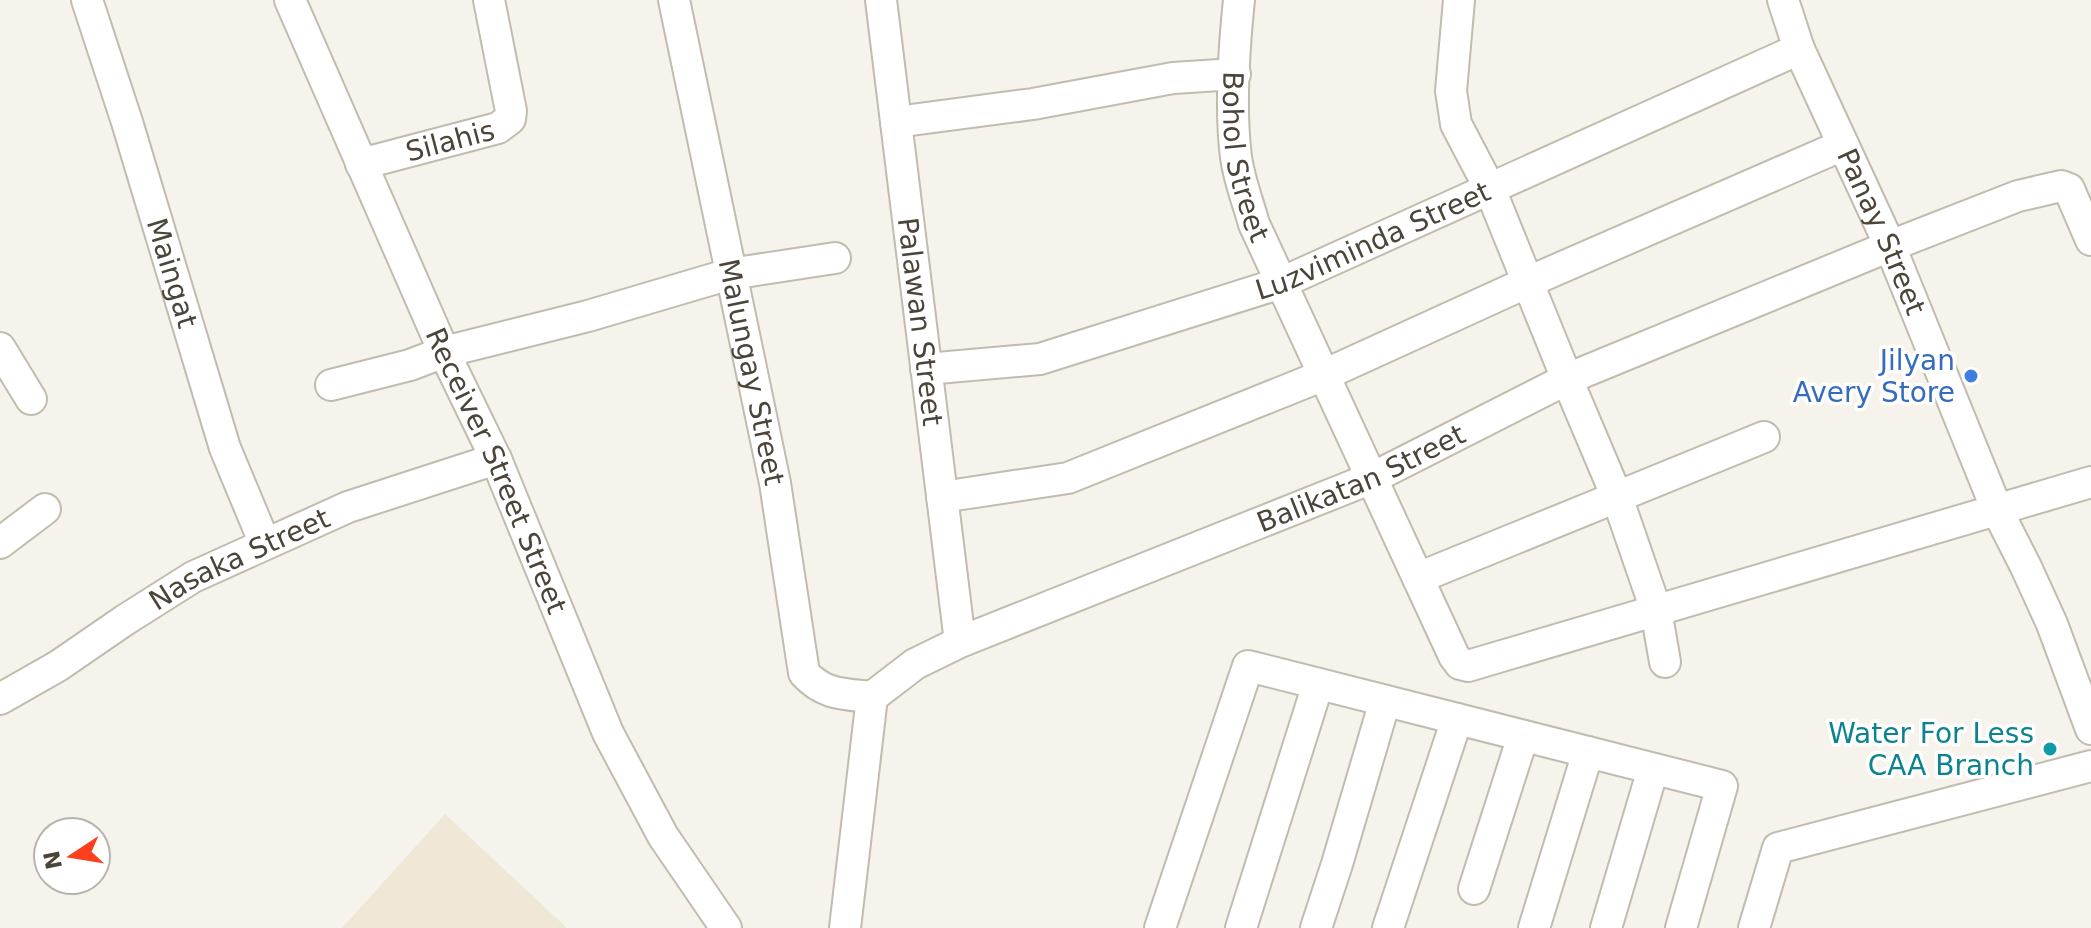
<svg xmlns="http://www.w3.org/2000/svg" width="2091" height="928" viewBox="0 0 2091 928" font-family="'DejaVu Sans',sans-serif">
<rect width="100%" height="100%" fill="#f6f3ec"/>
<!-- education -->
<polygon fill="#efe8d6" points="445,814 567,928 342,928"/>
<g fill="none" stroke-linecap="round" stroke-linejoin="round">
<!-- minor casing -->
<g stroke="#c2bbae" stroke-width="34">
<g id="minor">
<path id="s1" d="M87,0L127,122L225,448L265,544"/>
<path id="s2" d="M290,0L444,352L496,459L608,733L663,836L726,928"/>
<path id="s3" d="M674,0L775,483L804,673C824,695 843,694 872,697"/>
<path id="s4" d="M881,0L960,642"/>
<path id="s5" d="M1239,0C1234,48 1230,110 1236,157C1239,180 1248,202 1254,224L1454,656L1460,664L1468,666L2091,482"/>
<polyline points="1459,0 1451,91 1456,124 1490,189 1567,379 1617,497 1656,610 1665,662"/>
<path id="s6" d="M1783,0L1799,49L1890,246L1997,510L2026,567L2052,624L2091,729"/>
<polyline points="896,122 1033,104 1173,78 1235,74"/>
<path id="s7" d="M361,164L498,128L510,119L511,111L489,0"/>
<polyline points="0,348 31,399"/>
<path id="s8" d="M926,369L1040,359L1281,283L1799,49"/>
<polyline points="331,385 410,365 444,352 588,316 730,274 835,258"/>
<polyline points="942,497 1068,478 1324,375 1528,282 1843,145"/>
<polyline points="0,543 45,509"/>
<polyline points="1418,578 1764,437"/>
<path id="s9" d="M0,699L58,666L125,620L193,577L348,507L496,459"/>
<polyline points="1474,889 1523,736"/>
<path id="s10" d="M845,928L872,697L915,664L960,642L1372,478L1567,379L1890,246L2018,196L2061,186L2069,189L2091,240"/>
<polyline points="1160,928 1248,666 1722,786 1681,928"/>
<polyline points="1241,928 1318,684"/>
<polyline points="1316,928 1337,864 1385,701"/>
<polyline points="1388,928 1457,719"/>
<polyline points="1534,928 1588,752"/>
<polyline points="1606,928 1653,769"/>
<polyline points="1754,928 1778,848 2091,766"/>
</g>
</g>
<!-- minor -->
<use href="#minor" stroke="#fff" stroke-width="30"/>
</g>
<!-- markers -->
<circle fill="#3f7fe0" stroke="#fff" stroke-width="3" cx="1971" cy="376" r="8"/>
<circle fill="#0f9aa8" stroke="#fff" stroke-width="3" cx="2050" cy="749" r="8"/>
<g text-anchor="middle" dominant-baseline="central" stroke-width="7" stroke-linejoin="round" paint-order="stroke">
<!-- street labels -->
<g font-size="28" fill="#4b4439" stroke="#fff">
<text stroke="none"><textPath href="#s7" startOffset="92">Silahis</textPath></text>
<text stroke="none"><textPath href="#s5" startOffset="158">Bohol Street</textPath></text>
<text stroke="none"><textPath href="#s6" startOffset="252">Panay Street</textPath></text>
<text stroke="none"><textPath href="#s8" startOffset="468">Luzviminda Street</textPath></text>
<text stroke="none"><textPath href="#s1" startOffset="286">Maingat</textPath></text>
<text stroke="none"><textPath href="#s4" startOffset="324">Palawan Street</textPath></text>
<text stroke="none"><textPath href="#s3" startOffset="380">Malungay Street</textPath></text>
<text stroke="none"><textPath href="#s2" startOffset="514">Receiver Street Street</textPath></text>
<text stroke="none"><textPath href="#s10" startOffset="770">Balikatan Street</textPath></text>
<text stroke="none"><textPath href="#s9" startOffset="278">Nasaka Street</textPath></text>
</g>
<!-- shop labels -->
<g font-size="28" fill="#366cbe" stroke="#fff" text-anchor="end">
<text x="1955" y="360">Jilyan<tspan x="1955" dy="32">Avery Store</tspan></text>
</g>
<!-- culture labels -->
<g font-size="28" fill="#0d838f" stroke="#fff" text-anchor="end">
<text x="2034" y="733">Water For Less<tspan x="2034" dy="32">CAA Branch</tspan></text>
</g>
</g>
<!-- north arrow -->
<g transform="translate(72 856) rotate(258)"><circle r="38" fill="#ffffff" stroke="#b7b4b0" stroke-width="2"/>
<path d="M0-6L14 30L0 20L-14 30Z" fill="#fc3f1d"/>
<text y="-12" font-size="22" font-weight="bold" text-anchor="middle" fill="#4b4439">N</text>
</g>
</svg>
